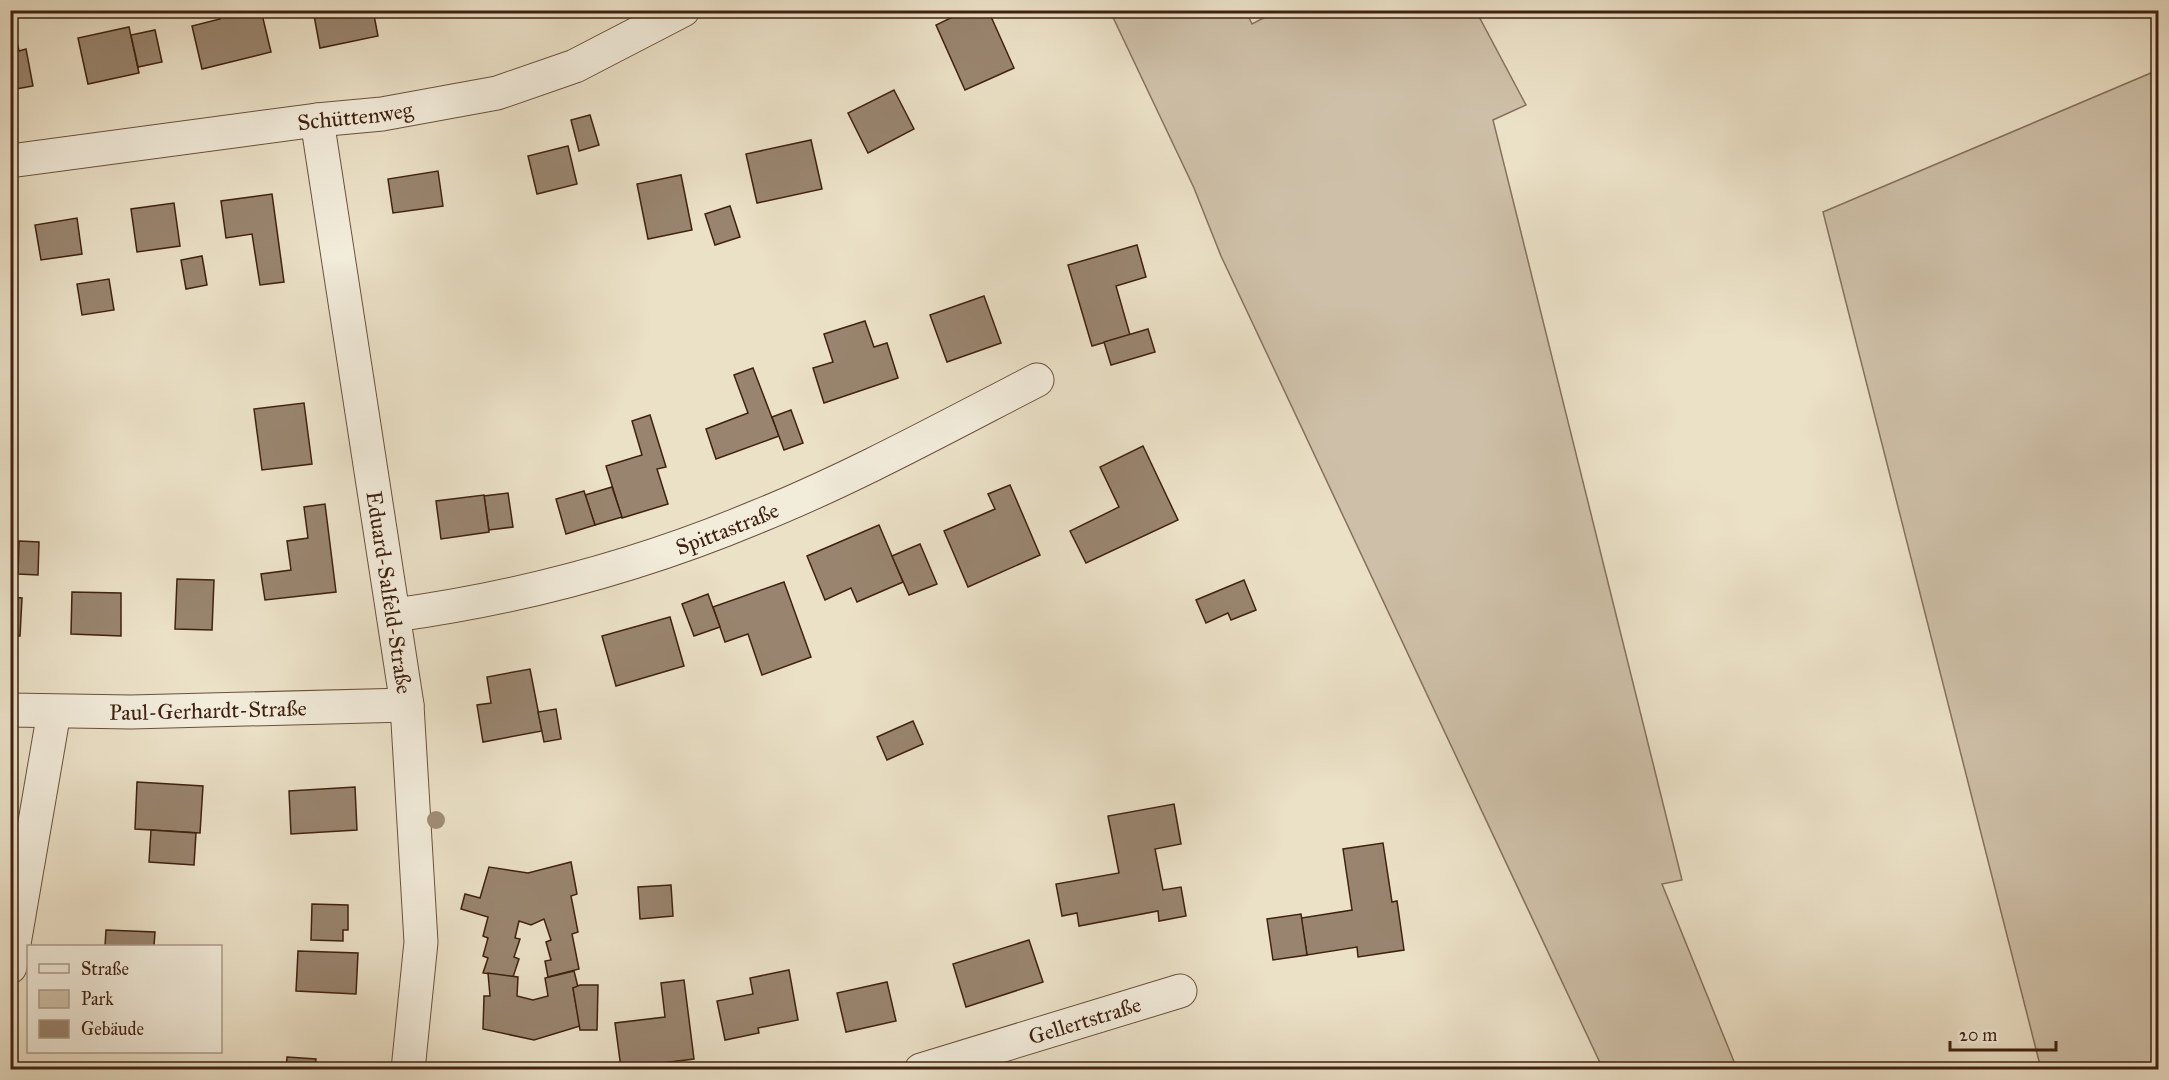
<svg xmlns="http://www.w3.org/2000/svg" width="2169" height="1080" viewBox="0 0 2169 1080" font-family="'IM FELL Great Primer',serif">
<rect width="100%" height="100%" fill="#ebe1c7"/>
<filter id="stains"><feTurbulence type="fractalNoise" baseFrequency=".00333" numOctaves="4"/><feColorMatrix values="0 0 0 0 .2 0 0 0 0 .09 0 0 0 0 .02 0 0 0 .5 -.17"/></filter>
<radialGradient id="worn" r=".72"><stop offset=".6" stop-color="#630" stop-opacity="0"/><stop offset="1" stop-color="#630" stop-opacity=".3"/></radialGradient>
<!-- green -->
<g fill="#cec0a8" stroke="#87705c" stroke-width="1.5">
<polygon points="1110,11 1246,11 1252,24 1277,11 1476,11 1526,105 1493,120 1682,880 1662,884 1737,1069 1603,1069 1221,256 1194,188"/>
<polygon points="2158,70 2158,1069 2041,1069 1823,212"/>
</g>
<!-- building -->
<g fill="#99856f" stroke="#40210f" stroke-width="1.5">
<polygon points="10,10 19,51 26,49 33,86 10,90"/>
<polygon points="217,10 261,10 271,52 202,69 192,26 220,19"/>
<polygon points="313,10 373,10 378,36 320,48"/>
<polygon points="967,10 988,10 1014,68 965,90 936,25"/>
<polygon points="129,27 139,73 88,84 78,38"/>
<polygon points="155,30 162,62 138,67 131,35"/>
<polygon points="894,90 914,129 868,153 848,113"/>
<polygon points="590,115 599,145 579,151 571,120"/>
<polygon points="811,140 822,189 757,203 746,154"/>
<polygon points="568,146 577,184 537,194 528,156"/>
<polygon points="438,171 443,206 393,213 388,179"/>
<polygon points="681,175 692,230 648,239 637,184"/>
<polygon points="272,194 284,282 260,285 252,234 226,238 221,201"/>
<polygon points="174,203 180,246 137,252 131,209"/>
<polygon points="730,206 740,237 715,245 705,214"/>
<polygon points="77,218 82,254 41,260 35,225"/>
<polygon points="1137,245 1146,277 1116,286 1130,335 1092,346 1068,265"/>
<polygon points="202,256 207,285 186,289 181,260"/>
<polygon points="109,279 114,310 82,315 77,284"/>
<polygon points="984,296 1001,343 947,362 930,315"/>
<polygon points="865,321 874,347 887,343 898,378 824,403 813,368 833,362 824,334"/>
<polygon points="1148,329 1155,352 1111,365 1104,342"/>
<polygon points="753,368 779,436 716,459 706,429 748,413 734,375"/>
<polygon points="304,403 312,464 262,470 254,409"/>
<polygon points="791,410 803,443 784,450 772,417"/>
<polygon points="650,415 666,467 657,469 668,504 622,518 606,466 642,455 632,421"/>
<polygon points="1143,446 1178,520 1086,563 1070,531 1119,507 1100,467"/>
<polygon points="1010,485 1040,555 968,587 944,531 995,509 988,494"/>
<polygon points="612,487 622,517 595,525 585,495"/>
<polygon points="584,491 595,525 566,534 556,499"/>
<polygon points="508,493 513,527 489,530 484,496"/>
<polygon points="484,495 489,532 441,539 436,501"/>
<polygon points="325,504 336,592 265,600 261,574 291,570 287,541 308,538 304,507"/>
<polygon points="879,525 903,582 857,602 851,588 825,600 807,556"/>
<polygon points="19,541 39,542 38,575 18,574"/>
<polygon points="920,544 937,584 909,595 892,556"/>
<polygon points="177,579 214,580 212,630 175,629"/>
<polygon points="1244,580 1256,610 1231,620 1228,613 1206,623 1196,600"/>
<polygon points="784,582 811,657 762,675 748,634 725,642 713,607"/>
<polygon points="72,592 121,593 121,636 71,634"/>
<polygon points="708,594 720,627 694,636 682,604"/>
<polygon points="10,597 22,598 20,636 10,636"/>
<polygon points="670,617 684,666 616,686 602,636"/>
<polygon points="530,669 542,731 483,742 477,705 491,703 487,677"/>
<polygon points="556,709 561,739 544,742 538,712"/>
<polygon points="913,721 923,744 887,760 877,737"/>
<polygon points="137,782 203,786 200,833 135,829"/>
<polygon points="355,787 357,830 291,834 289,791"/>
<polygon points="1174,804 1181,844 1155,849 1163,890 1181,887 1186,916 1159,921 1158,911 1079,926 1077,913 1062,916 1056,884 1119,873 1108,816"/>
<polygon points="151,830 196,833 194,865 149,862"/>
<polygon points="1383,843 1392,902 1397,901 1404,950 1358,957 1357,947 1307,955 1301,918 1352,910 1343,849"/>
<polygon points="571,862 577,894 571,896 578,932 572,934 579,969 548,977 545,961 551,960 546,942 551,940 544,919 531,925 519,921 515,938 520,939 514,957 519,959 513,977 483,973 488,958 483,956 488,938 483,936 488,917 461,909 465,894 480,898 489,867 528,873"/>
<polygon points="671,885 673,916 640,919 638,887"/>
<polygon points="312,904 348,905 348,930 343,930 343,941 311,940"/>
<polygon points="1301,914 1307,955 1273,960 1267,919"/>
<polygon points="106,930 155,932 154,946 105,946"/>
<polygon points="1029,940 1043,982 966,1007 953,964"/>
<polygon points="298,951 358,953 356,994 296,991"/>
<polygon points="789,970 798,1020 758,1028 759,1033 725,1040 717,1001 753,994 750,978"/>
<polygon points="574,971 578,987 573,988 580,1026 534,1040 483,1029 484,996 490,996 488,973 518,977 517,996 533,1000 548,996 545,978"/>
<polygon points="684,980 694,1059 621,1068 615,1023 665,1017 661,983"/>
<polygon points="887,982 896,1021 846,1032 837,993"/>
<polygon points="580,985 598,985 597,1030 580,1030 573,988"/>
<polygon points="287,1057 316,1059 315,1070 286,1070"/>
<polygon points="1141,1063 1144,1070 1125,1070"/>
</g>
<g fill="none" stroke-linecap="round" stroke-linejoin="round">
<!-- minor casing -->
<g stroke="#6b513d" stroke-width="35">
<g id="minor">
<path id="s1" d="M317,120L407,705L421,942L408,1070"/>
<path id="s2" d="M10,161L317,120L382,114L497,93L575,66L683,10"/>
<path id="s3" d="M395,615C519,598 639,566 754,518C851,479 944,428 1037,380"/>
<path id="s4" d="M10,710L131,712L407,705"/>
<polyline points="10,967 54,712"/>
<path id="s5" d="M921,1070L1180,991"/>
</g>
</g>
<!-- minor -->
<use href="#minor" stroke="#f2ecdb" stroke-width="33"/>
</g>
<!-- trees -->
<circle fill="#a18d77" cx="436" cy="820" r="9"/>
<g text-anchor="middle" dominant-baseline="central" stroke-width="6" stroke-linejoin="round" paint-order="stroke">
<!-- street labels -->
<g font-size="22" fill="#40210f" stroke="#f2ecdb">
<text stroke="none"><textPath href="#s2" startOffset="348">Schüttenweg</textPath></text>
<text stroke="none"><textPath href="#s3" startOffset="344">Spittastraße</textPath></text>
<text stroke="none"><textPath href="#s1" startOffset="478">Eduard-Salfeld-Straße</textPath></text>
<text stroke="none"><textPath href="#s4" startOffset="198">Paul-Gerhardt-Straße</textPath></text>
<text stroke="none"><textPath href="#s5" startOffset="171">Gellertstraße</textPath></text>
</g>
</g>
<!-- margin -->
<rect width="2169" height="1080" fill="none" stroke="#ebe1c7" stroke-width="36"/>
<rect x="12" y="12" width="2145" height="1056" fill="none" stroke="#40210f" stroke-width="3"/>
<rect x="18" y="18" width="2133" height="1044" fill="none" stroke="#40210f" stroke-width="1.5"/>
<!-- legend -->
<rect x="27" y="945" width="195" height="108" fill="#f2ecdb" stroke="#ab9b89" stroke-width="1.5"/>
<rect x="39" y="964" width="30" height="9" fill="#f2ecdb" stroke="#ab9b89" stroke-width="1.5"/>
<text x="81" y="975" font-size="18" fill="#40210f">Straße</text>
<rect x="39" y="990" width="30" height="18" fill="#cec0a8" stroke="#ab9b89" stroke-width="1.5"/>
<text x="81" y="1005" font-size="18" fill="#40210f">Park</text>
<rect x="39" y="1020" width="30" height="18" fill="#99856f" stroke="#ab9b89" stroke-width="1.5"/>
<text x="81" y="1035" font-size="18" fill="#40210f">Gebäude</text>
<!-- scale -->
<path d="M1950 1041v9h106v-9" fill="none" stroke="#40210f" stroke-width="3"/>
<text x="1959" y="1041" font-size="18" fill="#40210f" stroke="#f2ecdb" stroke-width="4.5" paint-order="stroke">20 m</text>
<rect width="100%" height="100%" filter="url(#stains)"/>
<rect width="100%" height="100%" fill="url(#worn)"/>
</svg>
